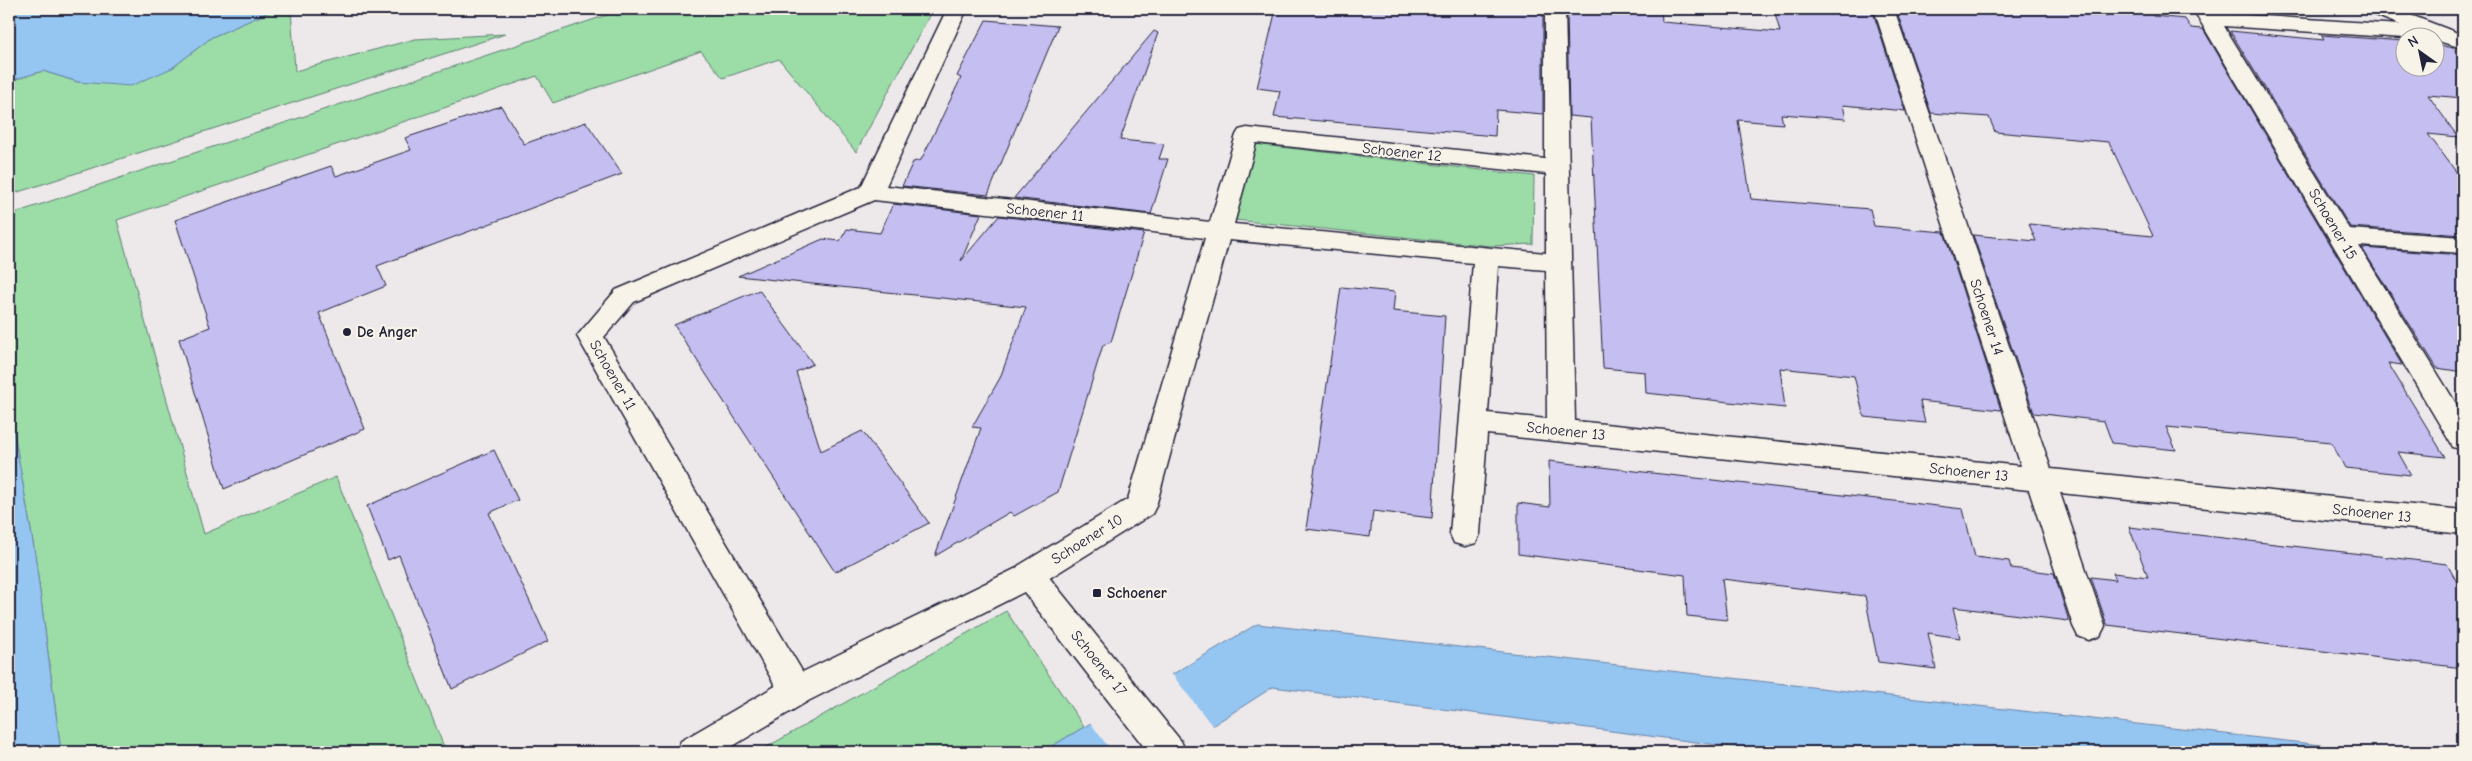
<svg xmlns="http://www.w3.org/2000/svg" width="2472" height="761" viewBox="0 0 2472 761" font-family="'Comic Neue',sans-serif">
<rect width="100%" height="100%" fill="#ede8ea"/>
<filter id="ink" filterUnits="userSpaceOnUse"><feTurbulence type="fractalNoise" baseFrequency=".02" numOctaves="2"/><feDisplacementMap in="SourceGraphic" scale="10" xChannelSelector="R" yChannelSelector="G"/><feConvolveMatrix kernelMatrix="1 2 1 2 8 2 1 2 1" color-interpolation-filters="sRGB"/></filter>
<g filter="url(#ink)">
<!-- green -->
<g fill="#9bdca7" stroke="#5e7f71">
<polygon points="276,9 291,9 295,71 415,39 505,34 9,195 9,99 13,93 16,79 43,71 78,82 172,68 212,37"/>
<polygon points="625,9 933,9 856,152 779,59 723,78 701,51 553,103 537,76 117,220 204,534 336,477 446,752 61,752 35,554 9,404 9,215"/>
<polygon points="1254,144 1534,176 1533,244 1491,246 1235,220"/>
<polygon points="1006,611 1084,727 1042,752 758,752"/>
</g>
<!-- water -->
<g fill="#95c5f1" stroke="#6784a8">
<polygon points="9,9 276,9 212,37 172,68 131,86 78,82 43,71 16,79 13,93 9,99"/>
<polygon points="9,404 35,554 61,752 9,752"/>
<polygon points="1257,624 2383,752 1772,752 1273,687 1171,752 1042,752"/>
</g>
<!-- pier -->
<polygon fill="#ede8ea" points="1171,673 1214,728 1176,752 1112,752 1089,721"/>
<!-- building -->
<g fill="#c4bef1" stroke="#22223b">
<polygon points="1276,9 1543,9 1543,114 1496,110 1495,136 1274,117 1280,91 1257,88"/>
<polygon points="1567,9 1661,9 1662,22 1780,32 1774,9 1872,9 1905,111 1843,105 1846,119 1781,114 1783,124 1738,120 1751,199 1870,209 1874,226 1944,232 2001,410 1920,401 1925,423 1864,417 1854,376 1780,368 1785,408 1646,393 1645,372 1603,368 1591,118 1569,116"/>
<polygon points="1896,9 2038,9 2108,15 2104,9 2148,9 2153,16 2185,19 2191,28 2203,29 2402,365 2388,363 2445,457 2398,452 2411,475 2345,468 2331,442 2166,427 2176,450 2112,443 2104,421 2034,413 1973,235 2036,241 2029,224 2153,236 2109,142 1995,132 1989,117 1931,113"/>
<polygon points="986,20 1058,26 988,195 902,186 913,162 921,160 961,78 957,76"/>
<polygon points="1154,31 1158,33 1120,140 1164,144 1159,159 1168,159 1151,214 1014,198"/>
<polygon points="2230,31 2324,40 2321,35 2404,41 2404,68 2434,68 2434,44 2454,48 2463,59 2463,98 2428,95 2458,137 2428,134 2463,181 2463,235 2350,227"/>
<polygon points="501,106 524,144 586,122 622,174 377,266 386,286 319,313 365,429 224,489 179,339 210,327 175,220 331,166 336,176 411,150 405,138"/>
<polygon points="893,204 981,214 961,261 999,216 1144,233 1111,342 1103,345 1058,492 1014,516 1010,512 935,556 981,428 972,427 1000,378 1026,307 738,276 823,239 840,241 847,229 880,233"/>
<polygon points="2362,248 2463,255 2463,372 2437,368"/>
<polygon points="1341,287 1395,292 1393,311 1445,316 1432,518 1373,511 1370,537 1306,529"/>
<polygon points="759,290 813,364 796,372 821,451 862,431 929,523 835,572 674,325"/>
<polygon points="494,450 518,500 489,513 548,641 452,689 399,555 388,560 367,506"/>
<polygon points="1549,461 1963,509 1975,557 2009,561 2011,568 2054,573 2069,621 1953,607 1960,638 1928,633 1936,669 1878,662 1865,596 1722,579 1727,620 1687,616 1685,575 1518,554 1518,503 1550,507"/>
<polygon points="2129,527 2447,564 2463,593 2463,668 2107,625 2091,577 2116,580 2113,573 2148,577"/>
</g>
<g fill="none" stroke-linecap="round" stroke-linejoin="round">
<!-- minor casing -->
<g stroke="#22223b" stroke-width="3">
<g id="minor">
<path d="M947,9H967L886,186L1210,222L1236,135L1239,130L1247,128L1545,159V9H1565L1575,421L2021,466L1874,9H1894L2051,469L2463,510V534L2060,493L2105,626L2100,636L2089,640L2078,636L2073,626L2029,490L1487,434L1480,534L1476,543L1465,546L1454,543L1450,534L1473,263L1229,240L1156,506L1152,514L1040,584L1029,588L1018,584L1013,575L1018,566L1128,499L1205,238L874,200L634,302L604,337L808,681L813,691L808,701L796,706L784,701L577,336L616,290L861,187ZM1256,143L1546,174V253L1234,224ZM1498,266L1546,270L1547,419L1488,413Z"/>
<polygon points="2193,9 2213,9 2216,13 2400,25 2370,13 2367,9 2395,9 2463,35 2463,48 2434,40 2434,38 2404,38 2224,26 2349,229 2463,237 2463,253 2359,246 2463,415 2463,450 2453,447"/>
</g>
</g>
<!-- tertiary casing -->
<g stroke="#22223b" stroke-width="3">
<polygon id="tertiary" points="1029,562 1040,566 1181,741 1186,752 1148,752 1024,592 808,701 723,752 676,752 681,741 784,681"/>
</g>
<!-- minor -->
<use href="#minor" fill="#f7f3e8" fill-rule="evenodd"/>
<!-- tertiary -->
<use href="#tertiary" fill="#f7f3e8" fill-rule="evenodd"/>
</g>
</g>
<!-- markers -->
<g fill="#22223b" stroke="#f7f3e8" stroke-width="2">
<circle cx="347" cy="332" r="5"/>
<rect x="1092" y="588" width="10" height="10" rx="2.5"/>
</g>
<g text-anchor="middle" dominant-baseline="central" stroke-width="4.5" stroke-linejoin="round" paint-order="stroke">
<!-- street labels -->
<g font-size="15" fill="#22223b" stroke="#f7f3e8">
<text transform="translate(1402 152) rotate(6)">Schoener 12</text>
<text transform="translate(1045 212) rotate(6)">Schoener 11</text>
<text transform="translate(2333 224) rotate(59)">Schoener 15</text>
<text transform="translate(1987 317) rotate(72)">Schoener 14</text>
<text transform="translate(613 375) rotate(60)">Schoener 11</text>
<text transform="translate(1566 431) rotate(6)">Schoener 13</text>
<text transform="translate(1969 472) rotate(6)">Schoener 13</text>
<text transform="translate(2372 513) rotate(6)">Schoener 13</text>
<text transform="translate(1087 539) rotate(-32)">Schoener 10</text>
<text transform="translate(1099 663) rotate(51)">Schoener 17</text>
</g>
<!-- poi labels -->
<g font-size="15" font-weight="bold" fill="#22223b" stroke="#f7f3e8" text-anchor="start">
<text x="357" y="332">De Anger</text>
<text x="1107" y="593">Schoener</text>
</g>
</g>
<!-- margin -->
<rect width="2472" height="761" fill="none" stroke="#f7f3e8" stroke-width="30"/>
<rect x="15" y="15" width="2442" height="731" fill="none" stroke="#22223b" stroke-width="2" filter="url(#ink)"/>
<!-- north arrow -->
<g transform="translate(2420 52) rotate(327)"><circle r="24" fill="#f7f3e8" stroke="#a29fa3"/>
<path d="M0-4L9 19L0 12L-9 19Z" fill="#22223b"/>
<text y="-8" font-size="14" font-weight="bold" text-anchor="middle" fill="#22223b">N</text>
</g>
</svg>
